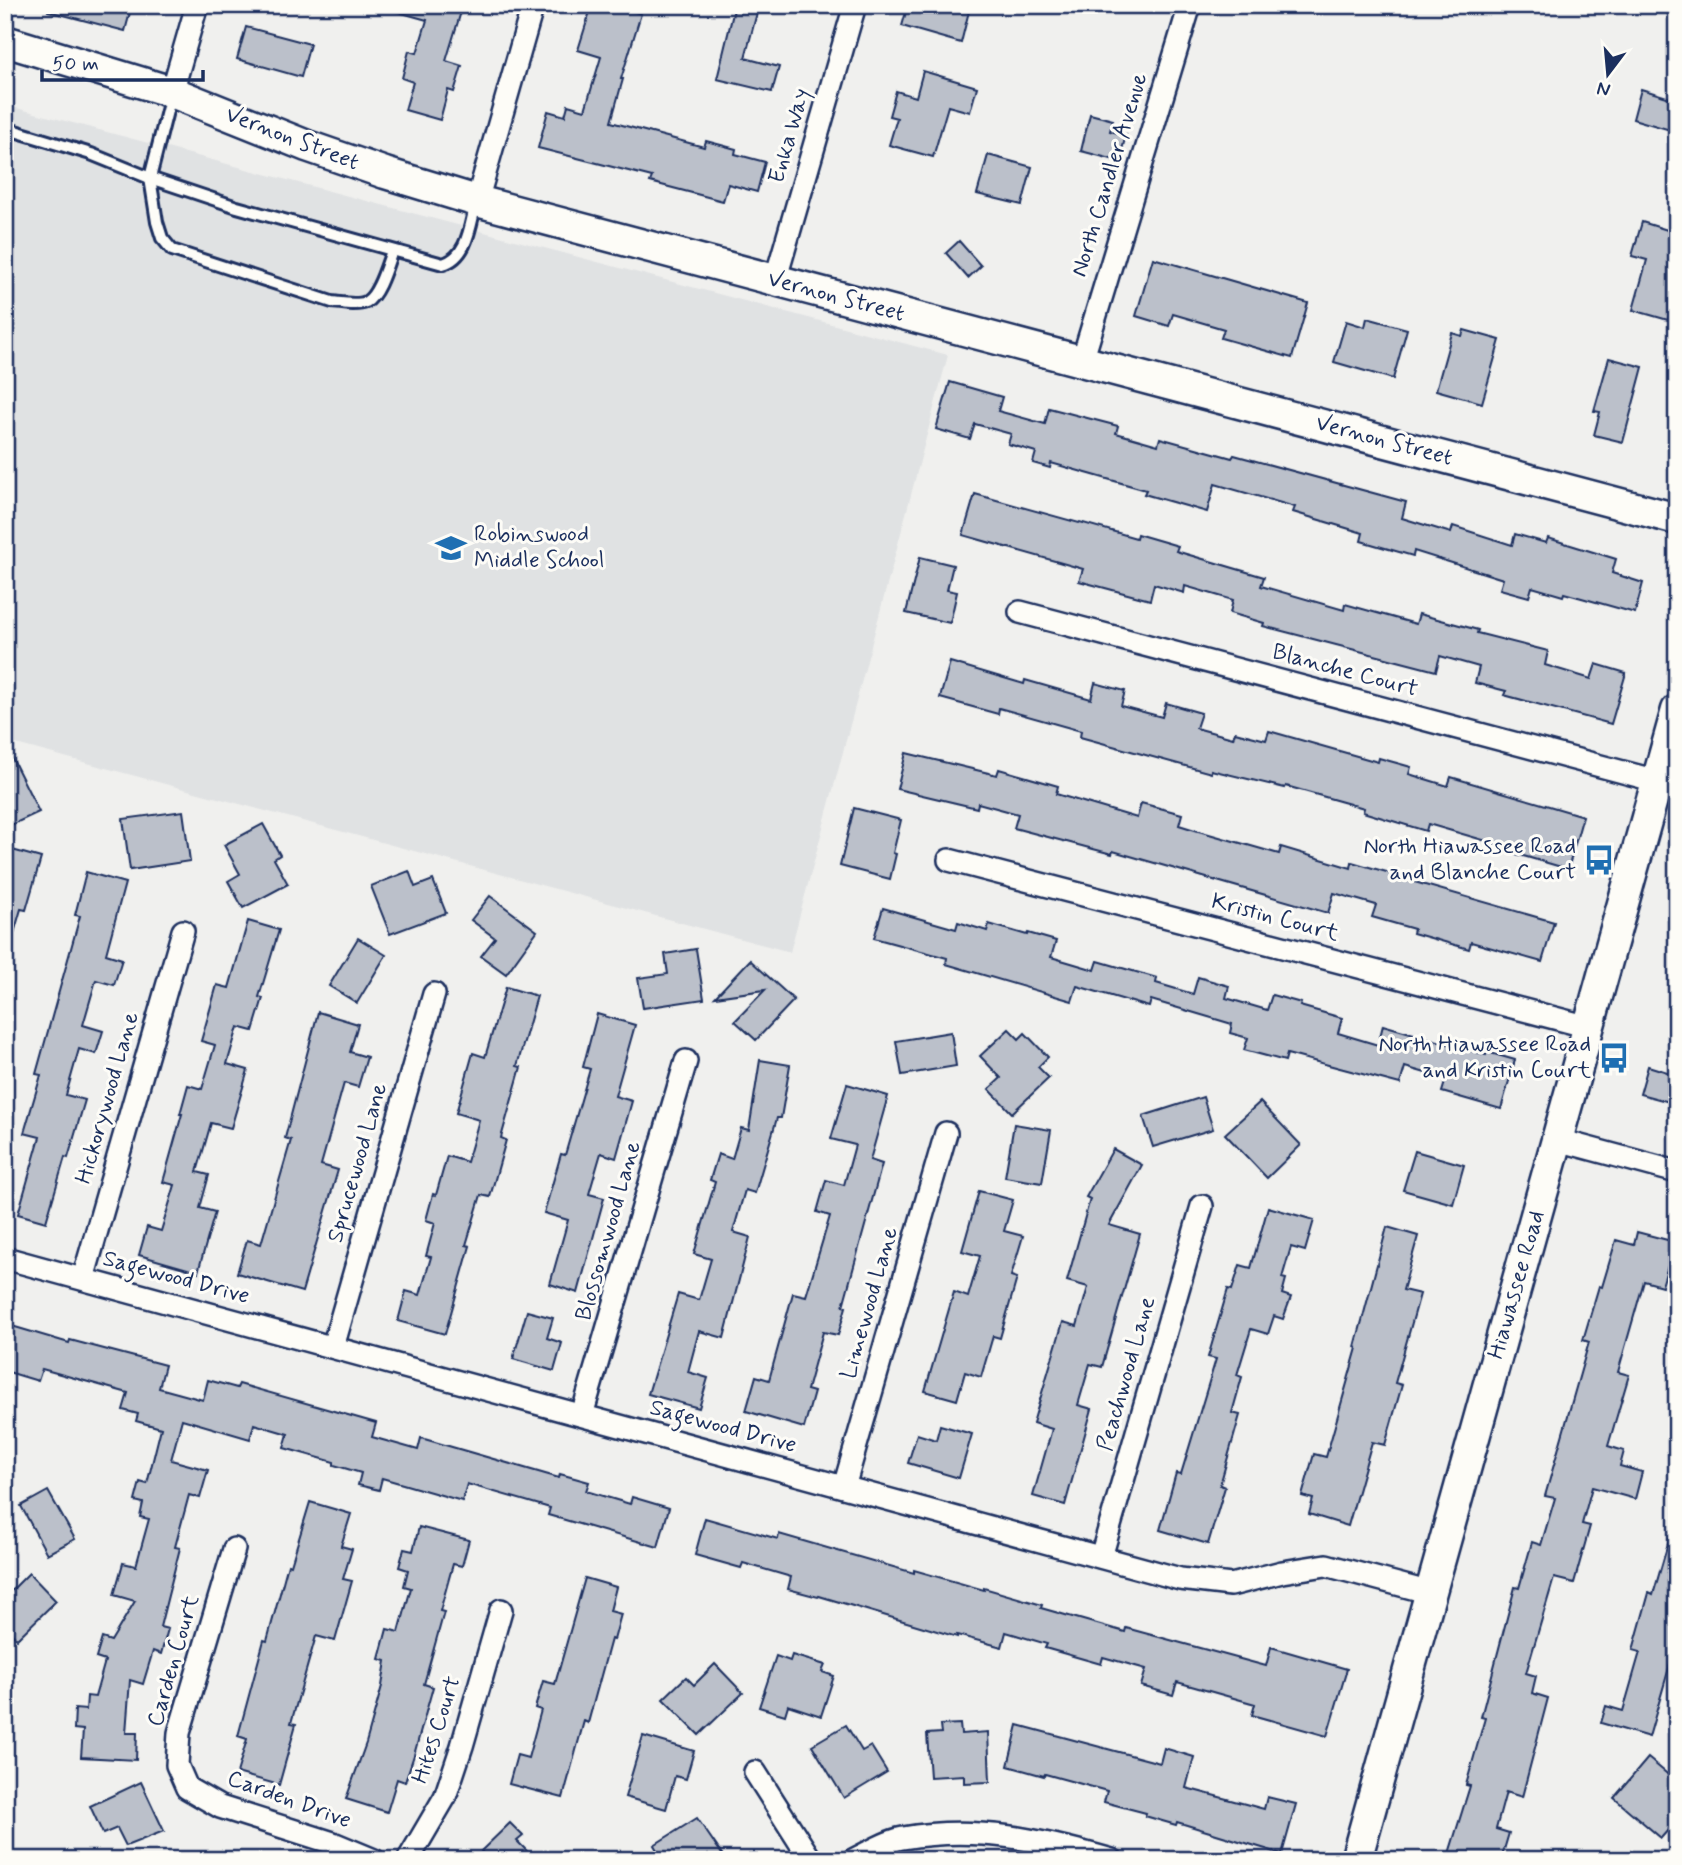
<svg xmlns="http://www.w3.org/2000/svg" width="1682" height="1865" viewBox="0 0 1682 1865" font-family="Mynerve,sans-serif">
<rect width="100%" height="100%" fill="#f0f0ee"/>
<filter id="ink" filterUnits="userSpaceOnUse"><feTurbulence type="fractalNoise" baseFrequency=".0143" numOctaves="2"/><feDisplacementMap in="SourceGraphic" scale="14" xChannelSelector="R" yChannelSelector="G"/><feConvolveMatrix kernelMatrix="1 2 1 2 8 2 1 2 1" color-interpolation-filters="sRGB"/></filter>
<g filter="url(#ink)">
<!-- built -->
<polygon fill="#e0e2e3" points="5,105 948,355 790,952 5,741"/>
<!-- building -->
<g fill="#bbc0ca" stroke="#1b2f5e" stroke-width="2">
<polygon points="49,5 132,5 125,31 48,11"/>
<polygon points="392,5 463,5 446,61 462,66 454,92 448,90 440,120 405,110 413,82 402,78 409,51 417,53 427,20 391,10"/>
<polygon points="592,5 624,5 623,8 641,14 621,79 623,79 611,122 704,147 706,141 736,149 735,154 765,162 757,192 728,184 723,201 650,182 652,177 538,148 548,111 565,116 568,105 585,110 601,57 578,50"/>
<polygon points="735,5 759,5 745,58 779,67 772,92 717,79"/>
<polygon points="908,5 963,5 962,9 969,11 961,43 902,26"/>
<polygon points="246,27 310,44 301,77 237,59"/>
<polygon points="923,71 977,87 970,112 948,106 933,157 889,145 897,118 889,116 896,91 916,97"/>
<polygon points="1641,89 1677,100 1677,132 1633,119"/>
<polygon points="1090,114 1113,120 1110,131 1126,135 1119,161 1081,151"/>
<polygon points="988,155 1032,167 1022,205 977,194"/>
<polygon points="1642,222 1677,233 1677,291 1668,320 1633,310 1647,260 1632,256"/>
<polygon points="959,241 981,266 968,278 946,253"/>
<polygon points="1153,258 1308,303 1292,358 1221,338 1224,329 1173,314 1169,326 1136,316"/>
<polygon points="1367,318 1407,329 1393,379 1334,362 1346,321 1365,327"/>
<polygon points="1464,330 1500,340 1482,403 1436,390 1452,333 1462,336"/>
<polygon points="1609,358 1643,367 1623,442 1594,435 1600,412 1594,411"/>
<polygon points="950,382 1002,397 998,411 1045,424 1049,408 1118,426 1116,433 1158,445 1160,438 1232,458 1234,455 1406,502 1402,518 1451,533 1453,526 1512,545 1515,534 1546,543 1548,538 1616,559 1612,573 1643,583 1635,613 1564,593 1563,596 1532,587 1529,597 1500,589 1503,579 1414,551 1413,556 1361,541 1363,533 1293,512 1295,507 1215,484 1207,512 1144,494 1146,490 1051,463 1050,468 1033,463 1036,452 1008,444 1011,434 975,424 970,439 936,429"/>
<polygon points="975,494 1079,523 1080,522 1136,538 1137,534 1178,546 1176,551 1264,577 1261,586 1344,610 1345,604 1416,624 1419,614 1478,630 1477,633 1548,651 1545,665 1591,679 1596,664 1626,673 1611,724 1504,695 1506,691 1475,683 1479,667 1440,656 1436,671 1263,626 1264,623 1230,613 1233,600 1185,586 1184,593 1154,584 1150,600 1079,581 1083,569 963,535"/>
<polygon points="920,557 953,565 947,590 957,592 950,623 906,613"/>
<polygon points="950,662 1024,684 1025,680 1091,699 1095,683 1125,691 1121,706 1162,717 1166,703 1201,713 1196,728 1233,738 1235,732 1266,740 1269,731 1378,762 1379,758 1411,767 1409,774 1448,786 1451,777 1583,816 1568,869 1506,851 1507,847 1428,824 1426,831 1363,812 1364,808 1286,786 1285,788 1211,770 1211,773 1080,737 1081,731 999,708 998,714 940,698"/>
<polygon points="5,744 39,812 5,828"/>
<polygon points="906,753 997,775 999,769 1058,786 1056,794 1137,818 1141,803 1182,814 1179,825 1195,830 1279,854 1281,847 1351,868 1352,862 1411,879 1411,881 1554,922 1542,962 1471,942 1469,949 1413,933 1414,929 1372,917 1376,905 1334,893 1328,913 1113,851 1112,854 1014,828 1018,814 978,803 977,808 897,789"/>
<polygon points="854,808 901,820 893,853 896,854 890,879 840,866"/>
<polygon points="183,811 190,861 130,870 123,819"/>
<polygon points="263,824 280,855 274,859 288,884 243,908 228,881 240,874 224,845"/>
<polygon points="5,848 41,858 26,910 21,909 10,947 5,946"/>
<polygon points="409,871 415,887 433,880 446,913 390,934 371,886"/>
<polygon points="86,872 125,883 106,954 122,959 114,985 96,980 83,1025 103,1031 96,1054 79,1049 66,1095 85,1100 68,1158 65,1157 46,1222 18,1214 40,1137 24,1133 41,1075 36,1074 80,916 75,915"/>
<polygon points="490,896 537,931 506,974 481,956 495,938 471,920"/>
<polygon points="883,908 956,929 958,922 987,931 989,924 1027,935 1028,933 1056,941 1051,957 1095,970 1098,961 1157,978 1156,983 1193,994 1198,977 1229,986 1226,998 1267,1010 1272,995 1301,1003 1300,1006 1342,1018 1338,1033 1378,1045 1383,1025 1486,1055 1487,1052 1515,1060 1501,1109 1442,1092 1446,1079 1405,1067 1400,1084 1287,1054 1285,1061 1244,1050 1248,1038 1230,1033 1232,1024 1151,1000 1149,1007 1077,986 1072,1001 946,964 947,958 874,938"/>
<polygon points="248,921 279,930 259,997 263,998 253,1031 238,1027 227,1064 248,1070 231,1128 211,1123 197,1172 209,1175 200,1208 215,1212 198,1272 139,1255 147,1227 161,1231 175,1185 163,1182 182,1114 180,1114 188,1085 202,1089 215,1045 201,1041 217,985 229,988"/>
<polygon points="358,938 386,955 357,1003 329,986"/>
<polygon points="696,949 704,999 643,1008 638,978 668,974 665,954"/>
<polygon points="750,960 794,1000 756,1040 735,1021 765,990 715,997"/>
<polygon points="506,987 537,996 517,1066 521,1067 501,1138 506,1140 490,1197 481,1195 466,1245 470,1246 445,1334 398,1321 406,1291 420,1295 431,1257 426,1256 435,1223 426,1220 433,1194 436,1195 447,1156 467,1162 479,1120 456,1113 473,1053 485,1057"/>
<polygon points="318,1012 358,1024 350,1052 367,1057 358,1087 344,1083 321,1165 338,1170 302,1292 237,1273 247,1240 261,1244 291,1140 285,1138"/>
<polygon points="597,1014 635,1025 615,1096 632,1101 616,1158 601,1153 589,1194 604,1198 578,1293 550,1284 568,1220 544,1213 561,1154 565,1155 590,1069 583,1067"/>
<polygon points="1009,1029 1019,1039 1025,1033 1048,1057 1038,1067 1049,1078 1012,1113 989,1089 1001,1078 980,1056"/>
<polygon points="951,1032 956,1066 902,1075 896,1041"/>
<polygon points="760,1060 790,1065 781,1118 777,1118 755,1193 745,1190 733,1232 750,1237 724,1338 699,1331 688,1372 708,1378 699,1408 648,1394 678,1294 699,1300 711,1259 694,1254 715,1182 710,1180 718,1154 732,1159 741,1128 749,1130"/>
<polygon points="1648,1066 1677,1075 1677,1104 1640,1094"/>
<polygon points="847,1084 888,1096 870,1160 882,1164 843,1306 846,1307 838,1335 823,1332 807,1390 814,1392 804,1428 746,1411 756,1376 769,1380 793,1293 806,1296 830,1216 817,1212 826,1180 844,1185 855,1145 831,1139"/>
<polygon points="1203,1097 1213,1129 1153,1147 1143,1116"/>
<polygon points="1260,1102 1301,1145 1267,1178 1225,1134"/>
<polygon points="1014,1124 1051,1130 1042,1183 1005,1177"/>
<polygon points="1113,1149 1142,1165 1109,1225 1140,1234 1102,1367 1090,1364 1078,1405 1092,1409 1065,1505 1033,1496 1052,1429 1033,1423 1063,1322 1077,1326 1088,1287 1067,1281 1090,1199 1086,1197"/>
<polygon points="1415,1151 1464,1165 1453,1204 1403,1190"/>
<polygon points="979,1191 1013,1200 1004,1231 1023,1236 1011,1276 1017,1278 1000,1338 993,1336 981,1377 965,1372 957,1400 925,1391 954,1292 968,1297 980,1256 962,1251"/>
<polygon points="1268,1207 1314,1220 1305,1251 1291,1247 1282,1278 1286,1279 1282,1294 1291,1297 1283,1319 1274,1316 1268,1334 1251,1329 1237,1375 1242,1377 1232,1413 1240,1415 1220,1485 1225,1487 1208,1544 1160,1530 1176,1473 1181,1474 1216,1359 1208,1357 1228,1289 1232,1290 1240,1265 1251,1268"/>
<polygon points="1387,1227 1418,1236 1403,1290 1420,1294 1395,1383 1402,1385 1385,1445 1372,1442 1348,1526 1309,1514 1313,1499 1302,1496 1314,1454 1326,1457 1357,1348 1355,1347"/>
<polygon points="1637,1232 1675,1242 1662,1286 1644,1281 1618,1372 1629,1375 1608,1446 1624,1451 1620,1466 1642,1472 1635,1499 1592,1487 1582,1524 1590,1526 1574,1583 1554,1578 1526,1673 1536,1676 1532,1693 1548,1698 1522,1797 1506,1792 1496,1829 1509,1833 1501,1860 1447,1860 1470,1786 1466,1785 1485,1718 1481,1717 1515,1587 1519,1588 1532,1542 1541,1545 1555,1498 1545,1496 1589,1342 1583,1340 1599,1286 1602,1287 1616,1240 1634,1245"/>
<polygon points="527,1311 553,1318 547,1338 562,1343 554,1371 513,1359"/>
<polygon points="5,1324 69,1343 70,1340 165,1365 159,1388 203,1400 208,1380 237,1388 239,1384 376,1423 372,1437 418,1450 421,1438 559,1478 560,1474 589,1482 586,1491 630,1504 632,1497 669,1508 658,1547 548,1515 550,1508 467,1484 462,1501 382,1478 379,1490 358,1485 361,1473 334,1465 334,1462 284,1448 288,1434 254,1424 250,1439 182,1419 171,1460 208,1470 200,1498 189,1495 175,1547 180,1548 160,1627 168,1629 161,1654 153,1651 143,1684 130,1680 126,1733 137,1733 136,1760 81,1757 83,1730 74,1729 75,1709 86,1710 87,1696 95,1697 105,1661 96,1658 102,1638 111,1641 135,1601 114,1595 123,1563 136,1566 149,1519 140,1517 143,1503 135,1501 140,1482 147,1484 161,1428 136,1421 138,1414 123,1410 128,1393 42,1369 38,1381 5,1371"/>
<polygon points="940,1425 972,1434 959,1478 908,1463 917,1434 936,1440"/>
<polygon points="48,1491 75,1539 47,1554 21,1506"/>
<polygon points="310,1502 351,1514 341,1546 352,1549 343,1579 352,1581 335,1641 316,1636 291,1723 296,1724 279,1785 237,1773 247,1739 238,1736 264,1640 267,1641 288,1564 291,1565"/>
<polygon points="705,1518 778,1539 779,1534 914,1573 914,1570 984,1590 984,1588 1042,1605 1041,1608 1125,1632 1126,1628 1266,1666 1271,1647 1347,1669 1327,1736 1252,1715 1255,1704 1177,1682 1173,1695 1141,1686 1146,1669 1103,1657 1101,1664 1045,1648 1047,1644 1006,1632 1002,1647 957,1635 957,1637 819,1596 818,1597 788,1589 791,1577 743,1563 741,1568 695,1555"/>
<polygon points="419,1527 469,1540 462,1566 453,1564 440,1611 444,1612 424,1684 433,1687 414,1755 405,1782 397,1779 387,1812 346,1799 366,1743 382,1686 386,1661 379,1659 387,1629 399,1632 411,1588 404,1586 408,1570 399,1567 404,1549 413,1551"/>
<polygon points="1672,1530 1677,1531 1677,1662 1671,1661 1649,1737 1601,1723 1606,1706 1623,1711 1640,1652 1633,1650 1649,1593 1653,1595"/>
<polygon points="29,1573 56,1601 17,1639 5,1627 5,1597"/>
<polygon points="585,1578 616,1587 610,1611 621,1614 614,1640 611,1639 588,1723 584,1721 563,1798 509,1784 517,1755 528,1758 541,1710 535,1708 543,1681 555,1684"/>
<polygon points="792,1655 825,1665 822,1672 834,1676 821,1716 788,1705 785,1715 759,1707 776,1656 790,1661"/>
<polygon points="715,1664 743,1693 699,1735 663,1699 686,1677 694,1685"/>
<polygon points="960,1724 961,1734 988,1732 990,1782 964,1783 964,1775 930,1777 927,1734 941,1733 940,1725"/>
<polygon points="846,1725 862,1751 871,1746 887,1772 844,1798 812,1745"/>
<polygon points="1018,1725 1160,1763 1164,1748 1194,1757 1186,1788 1264,1809 1267,1797 1296,1804 1282,1854 1177,1822 1176,1825 1145,1816 1146,1813 1104,1802 1107,1791 1045,1774 1044,1776 1008,1766"/>
<polygon points="643,1736 694,1751 686,1779 675,1776 666,1809 625,1797"/>
<polygon points="1648,1758 1677,1782 1677,1820 1661,1838 1614,1798"/>
<polygon points="141,1782 164,1831 126,1846 117,1828 103,1834 90,1806"/>
<polygon points="697,1818 726,1860 663,1860 654,1845"/>
<polygon points="510,1823 523,1836 517,1841 536,1860 490,1860 481,1851"/>
</g>
<g fill="none" stroke-linecap="round" stroke-linejoin="round">
<!-- lane casing -->
<g stroke="#1b2f5e" stroke-width="16">
<g id="lane">
<path d="M171,95L150,178L157,222L162,238L172,250L332,302C342,303 357,306 366,302C379,295 387,264 392,251"/>
<path d="M5,128L91,154L150,178L237,207L443,264C468,257 470,225 476,203"/>
</g>
</g>
<!-- street casing -->
<g stroke="#1b2f5e" stroke-width="26">
<g id="street">
<polyline points="172,92 197,5"/>
<polyline points="477,201 533,5"/>
<polyline points="775,281 855,5"/>
<polyline points="1082,361 1190,5"/>
<polyline points="1020,612 1657,781"/>
<polyline points="949,860 1589,1027"/>
<polyline points="1558,1140 1677,1172"/>
<polyline points="5,1258 1180,1579 1231,1585 1282,1572 1326,1565 1431,1593"/>
<polyline points="83,1279 183,931"/>
<polyline points="333,1347 434,994"/>
<polyline points="582,1415 686,1061"/>
<polyline points="844,1487 946,1133"/>
<polyline points="234,1549 179,1733 177,1765 187,1788 220,1807 333,1843 374,1860"/>
<polyline points="1101,1557 1202,1206"/>
<polyline points="755,1772 811,1860"/>
<polyline points="408,1860 445,1797 462,1746 501,1610"/>
<path d="M853,1860C868,1853 886,1841 903,1838C977,1825 1041,1840 1112,1860"/>
</g>
</g>
<!-- secondary casing -->
<g stroke="#1b2f5e" stroke-width="35">
<g id="secondary">
<polyline points="5,41 172,92 307,146 385,173 477,201 1677,519"/>
<polyline points="1356,1860 1677,710"/>
</g>
</g>
<!-- lane -->
<use href="#lane" stroke="#fdfcf7" stroke-width="10"/>
<!-- street -->
<use href="#street" stroke="#fdfcf7" stroke-width="21"/>
<!-- secondary -->
<use href="#secondary" stroke="#fdfcf7" stroke-width="30"/>
</g>
</g>
<!-- icons -->
<defs>
<g id="school-bare" transform="scale(2.415)"><path d="M0-5L7-2L0 1L-7-2ZM-4 1L0 2.5L4 1V4Q0 6-4 4Z" fill="#1f6fb2" stroke="#fdfcf7" stroke-width="2.5" paint-order="stroke"/></g>
<g id="bus-bare" transform="scale(2.415)"><path d="M-5-6H5V4H4V6H2V4H-2V6H-4V4H-5ZM-3.5-4V0h7V-4ZM-3.5 1.2v1.5H-2V1.2ZM2 1.2v1.5H3.5V1.2Z" fill="#1f6fb2" stroke="#fdfcf7" stroke-width="2.5" paint-order="stroke"/></g>
</defs>
<g fill-rule="evenodd">
<use href="#school-bare" x="451" y="548"/>
<use href="#bus-bare" x="1599" y="860"/>
<use href="#bus-bare" x="1614" y="1058"/>
</g>
<g text-anchor="middle" dominant-baseline="central" stroke-width="6" stroke-linejoin="round" paint-order="stroke">
<!-- street labels -->
<g font-size="23" fill="#1b2f5e" stroke="#fdfcf7">
<text transform="translate(790 136) rotate(-74)">Enka Way</text>
<text transform="translate(292 139) rotate(21)">Vernon Street</text>
<text transform="translate(1110 175) rotate(-73)">North Candler Avenue</text>
<text transform="translate(836 297) rotate(15)">Vernon Street</text>
<text transform="translate(1384 441) rotate(15)">Vernon Street</text>
<text transform="translate(1345 671) rotate(15)">Blanche Court</text>
<text transform="translate(1275 918) rotate(15)">Kristin Court</text>
<text transform="translate(108 1098) rotate(-74)">Hickorywood Lane</text>
<text transform="translate(358 1163) rotate(-74)">Sprucewood Lane</text>
<text transform="translate(609 1231) rotate(-74)">Blossomwood Lane</text>
<text transform="translate(176 1278) rotate(15)">Sagewood Drive</text>
<text transform="translate(1517 1285) rotate(-74)">Hiawassee Road</text>
<text transform="translate(870 1303) rotate(-74)">Limewood Lane</text>
<text transform="translate(1127 1374) rotate(-74)">Peachwood Lane</text>
<text transform="translate(723 1427) rotate(15)">Sagewood Drive</text>
<text transform="translate(174 1661) rotate(-74)">Carden Court</text>
<text transform="translate(437 1730) rotate(-72)">Hites Court</text>
<text transform="translate(289 1800) rotate(20)">Carden Drive</text>
</g>
<!-- poi labels -->
<g font-size="23" fill="#1b2f5e" stroke="#fdfcf7" text-anchor="end">
<text x="474" y="535" text-anchor="start">Robinswood<tspan x="474" dy="26">Middle School</tspan></text>
<text x="1576" y="847">North Hiawassee Road<tspan x="1576" dy="26">and Blanche Court</tspan></text>
<text x="1591" y="1045">North Hiawassee Road<tspan x="1591" dy="26">and Kristin Court</tspan></text>
</g>
</g>
<!-- margin -->
<rect width="1682" height="1865" fill="none" stroke="#fdfcf7" stroke-width="28"/>
<rect x="14" y="14" width="1654" height="1837" fill="none" stroke="#1b2f5e" stroke-width="2.5" filter="url(#ink)"/>
<!-- north arrow -->
<g transform="translate(1608 74) rotate(196)" stroke="#fdfcf7" stroke-width="5" paint-order="stroke">
<path d="M0-5L12 26L0 18L-12 26Z" fill="#1b2f5e"/>
<text y="-10" font-size="19" font-weight="bold" text-anchor="middle" fill="#1b2f5e">N</text>
</g>
<!-- scale -->
<path d="M42 70v10h161v-10" fill="none" stroke="#1b2f5e" stroke-width="3.5"/>
<text x="52" y="70" font-size="21" fill="#1b2f5e" stroke="#fdfcf7" stroke-width="5" paint-order="stroke">50 m</text>
</svg>
